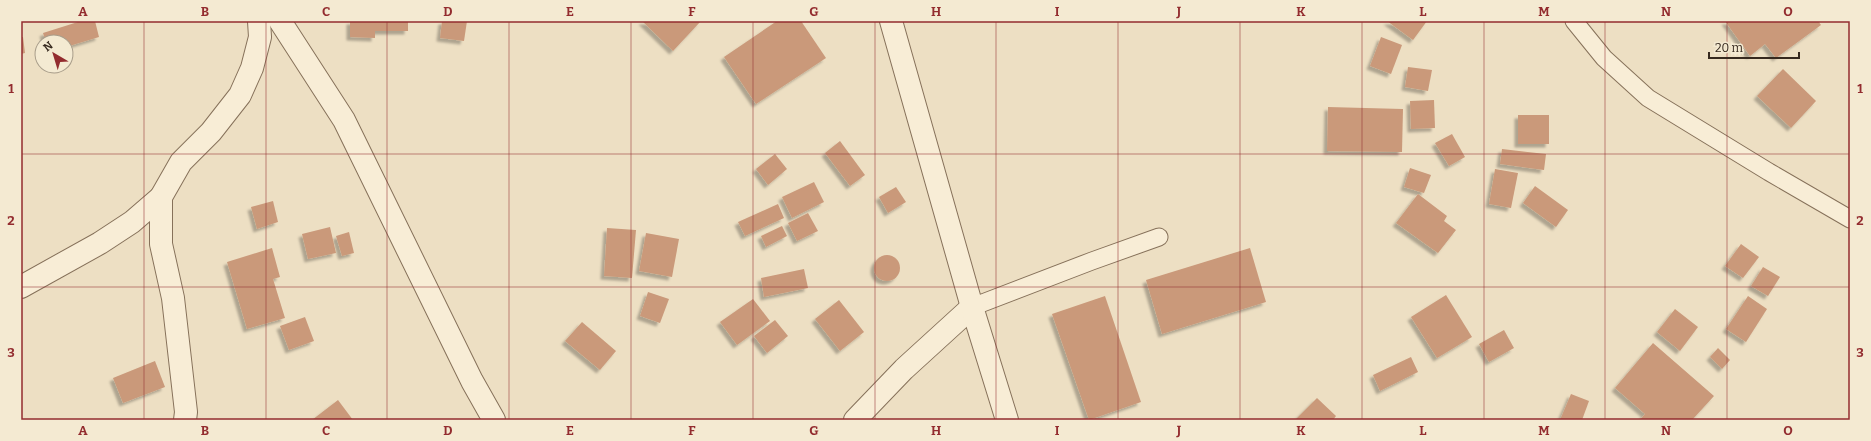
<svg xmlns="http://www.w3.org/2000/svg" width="1871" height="441" viewBox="0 0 1871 441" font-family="Bitter,serif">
<defs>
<filter id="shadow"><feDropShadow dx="-3.5" dy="3.5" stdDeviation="1" flood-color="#0004"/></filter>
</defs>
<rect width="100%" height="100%" fill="#eddfc3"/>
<!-- building -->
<g fill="#ca997a" filter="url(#shadow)">
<polygon points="81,21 95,21 99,37 66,47 66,42 46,42 43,33"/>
<polygon points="350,21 408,21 408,31 375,31 375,38 350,37"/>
<polygon points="442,21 467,21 464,41 440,38"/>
<polygon points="642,21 701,21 673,51"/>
<polygon points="777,21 801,21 826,58 756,104 724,57"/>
<polygon points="1387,21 1427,21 1413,40"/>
<polygon points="1725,21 1818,21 1821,25 1776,58 1765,44 1750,56"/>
<polygon points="21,37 23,37 25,53 21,54"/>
<polygon points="1381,37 1402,45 1391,74 1370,66"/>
<polygon points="1408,67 1432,70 1428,91 1405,87"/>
<polygon points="1783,69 1816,101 1791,128 1757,96"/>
<polygon points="1434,100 1435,128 1411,129 1410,101"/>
<polygon points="1328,107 1403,109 1402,152 1327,151"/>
<rect x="1518" y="115" width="31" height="29"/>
<polygon points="1452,134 1465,157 1449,166 1435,143"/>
<polygon points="840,141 865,175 850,186 825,153"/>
<polygon points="1502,149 1546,154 1544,170 1500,164"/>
<polygon points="775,154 787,169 768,185 756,169"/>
<polygon points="1410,168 1431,175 1424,193 1404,187"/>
<polygon points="1495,169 1518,173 1511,208 1489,204"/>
<polygon points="814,182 824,202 792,218 782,197"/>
<polygon points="1535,186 1568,210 1556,227 1523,203"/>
<polygon points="896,187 906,202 888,213 879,197"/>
<polygon points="1418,194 1447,216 1444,221 1456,230 1438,253 1396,223"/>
<polygon points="273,201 278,222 257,229 251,207"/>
<polygon points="778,204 784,218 745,236 738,222"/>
<polygon points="808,213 818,231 797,241 788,223"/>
<polygon points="782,226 787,236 766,247 761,236"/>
<polygon points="330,227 336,253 308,259 302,234"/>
<polygon points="607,228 636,230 632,278 604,276"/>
<polygon points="349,232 354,253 342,256 336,236"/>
<polygon points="646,233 679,239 672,277 639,271"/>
<polygon points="1741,244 1759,257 1743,278 1725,266"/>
<polygon points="272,248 280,277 273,279 285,318 247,329 227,262"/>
<polygon points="1250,248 1266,302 1162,334 1146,280"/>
<circle cx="887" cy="268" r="13"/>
<polygon points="1763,267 1780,277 1768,296 1751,286"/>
<polygon points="804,269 808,288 764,297 761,278"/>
<polygon points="648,292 669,299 660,323 640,316"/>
<polygon points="1446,295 1472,337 1437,358 1411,317"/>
<polygon points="1105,296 1141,402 1089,420 1052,314"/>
<polygon points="1748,296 1767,309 1746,342 1726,329"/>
<polygon points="753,299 770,321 737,345 720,322"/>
<polygon points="839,300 864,332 840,351 815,319"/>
<polygon points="1675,309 1698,327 1680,351 1657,332"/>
<polygon points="305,317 314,341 289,350 280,326"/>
<polygon points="775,320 788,336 767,353 754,336"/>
<polygon points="582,322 616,351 600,370 565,341"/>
<polygon points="1504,330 1514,348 1489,362 1479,344"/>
<polygon points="1653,343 1714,396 1692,420 1640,420 1645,414 1615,388"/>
<polygon points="1718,348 1730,360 1722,369 1710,357"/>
<polygon points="1411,357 1418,372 1380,391 1373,375"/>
<polygon points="155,361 165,387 123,403 113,378"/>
<polygon points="1571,394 1589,401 1582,420 1560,420"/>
<polygon points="1317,398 1336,416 1333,420 1295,420"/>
<polygon points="338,400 353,420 312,420"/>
</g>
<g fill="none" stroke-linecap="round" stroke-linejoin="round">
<!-- service casing -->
<g stroke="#86715a" stroke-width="19">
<g id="service">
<polyline points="1574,21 1604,58 1648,98 1769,172 1850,219"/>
<polyline points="972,307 1092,261 1159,237"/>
</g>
</g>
<!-- minor casing -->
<g stroke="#86715a" stroke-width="24">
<g id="minor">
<polyline points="280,21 344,120 472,381 494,420"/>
<polyline points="21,287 100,243 132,222 161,197"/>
<polyline points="185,420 186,412 173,298 161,244 161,197 181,162 211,132 240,95 252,68 260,37 259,21"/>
<polyline points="855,420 904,369 972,307"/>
</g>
</g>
<!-- tertiary casing -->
<g stroke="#86715a" stroke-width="24">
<polyline id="tertiary" points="891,21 972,307 1007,420"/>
</g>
<!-- service -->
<use href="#service" stroke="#f8edd6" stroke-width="17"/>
<!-- minor -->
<use href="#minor" stroke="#f8edd6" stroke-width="22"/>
<!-- tertiary -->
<use href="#tertiary" stroke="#f8edd6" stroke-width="22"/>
</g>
<!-- grid -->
<path fill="none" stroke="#932c2f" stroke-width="1" stroke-opacity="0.55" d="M144,21V420M266,21V420M387,21V420M509,21V420M631,21V420M753,21V420M875,21V420M996,21V420M1118,21V420M1240,21V420M1362,21V420M1484,21V420M1605,21V420M1727,21V420M21,154H1850M21,287H1850"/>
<!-- border -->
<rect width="1871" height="441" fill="none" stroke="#f4ead2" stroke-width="44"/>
<!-- north arrow -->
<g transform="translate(54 54) rotate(322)"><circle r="19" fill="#f4ead2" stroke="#a89d8a"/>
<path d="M0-3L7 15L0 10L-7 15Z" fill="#932c2f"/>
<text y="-6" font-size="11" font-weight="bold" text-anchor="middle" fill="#36291e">N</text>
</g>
<!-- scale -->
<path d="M1709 52v6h90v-6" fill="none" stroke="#36291e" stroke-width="2"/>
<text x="1715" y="52" font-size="12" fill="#36291e" stroke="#f4ead2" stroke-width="3" paint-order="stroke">20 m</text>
<rect x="22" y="22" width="1827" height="397" fill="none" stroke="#932c2f" stroke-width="1.5"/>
<g font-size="13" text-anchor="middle" font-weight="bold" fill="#932c2f">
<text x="83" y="16">A</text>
<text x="205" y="16">B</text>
<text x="326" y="16">C</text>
<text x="448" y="16">D</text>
<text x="570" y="16">E</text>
<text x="692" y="16">F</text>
<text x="814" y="16">G</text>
<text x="936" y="16">H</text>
<text x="1057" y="16">I</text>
<text x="1179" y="16">J</text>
<text x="1301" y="16">K</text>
<text x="1423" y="16">L</text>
<text x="1544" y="16">M</text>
<text x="1666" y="16">N</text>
<text x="1788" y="16">O</text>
<text x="11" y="93">1</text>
<text x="1860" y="93">1</text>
<text x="11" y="225">2</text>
<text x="1860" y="225">2</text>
<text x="11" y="357">3</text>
<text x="1860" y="357">3</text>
<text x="83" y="435">A</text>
<text x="205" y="435">B</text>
<text x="326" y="435">C</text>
<text x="448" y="435">D</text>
<text x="570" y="435">E</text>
<text x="692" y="435">F</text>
<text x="814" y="435">G</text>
<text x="936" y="435">H</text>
<text x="1057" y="435">I</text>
<text x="1179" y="435">J</text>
<text x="1301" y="435">K</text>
<text x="1423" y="435">L</text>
<text x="1544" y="435">M</text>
<text x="1666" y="435">N</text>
<text x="1788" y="435">O</text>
</g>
</svg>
